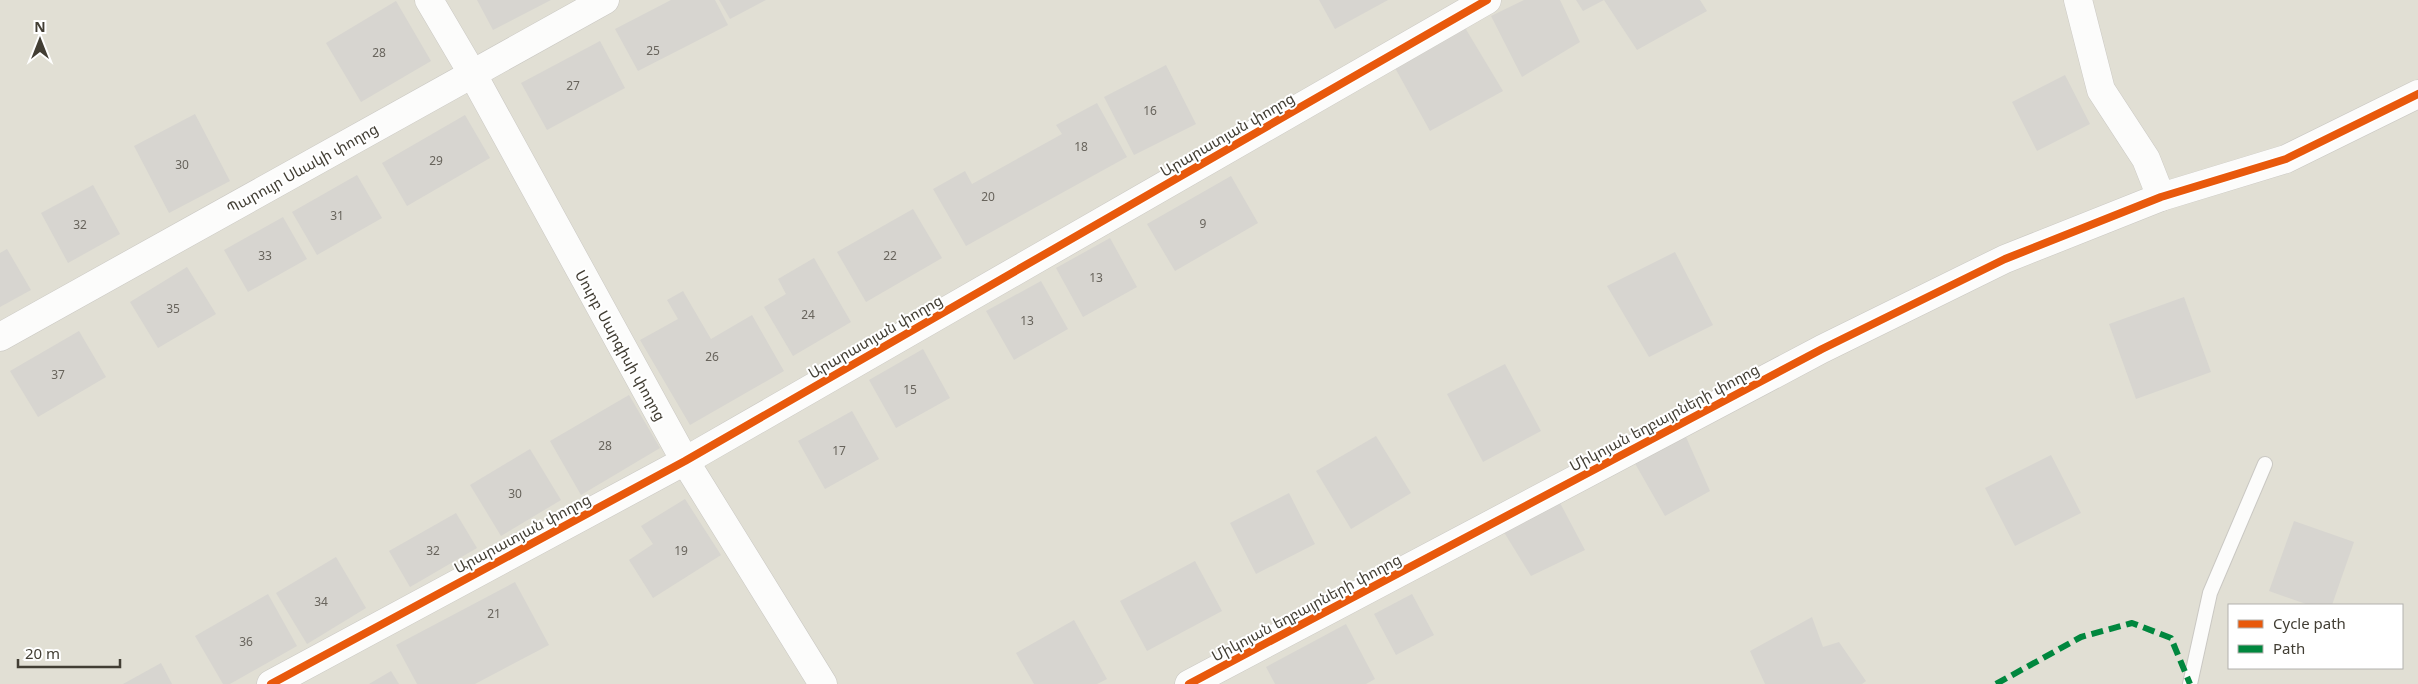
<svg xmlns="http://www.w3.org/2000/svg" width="2418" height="684" viewBox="0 0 2418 684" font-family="'Noto Sans','Noto Sans Armenian',sans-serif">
<rect width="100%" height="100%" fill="#eeede7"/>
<!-- residential -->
<path fill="#e1dfd4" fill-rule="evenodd" d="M0,0H2418V684H0ZM2229,605H2402V668H2229Z"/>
<!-- building -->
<g fill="#d7d5d0">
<polygon points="477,0 551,0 493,30"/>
<polygon points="671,0 715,0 728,25 638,71 615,29"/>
<polygon points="719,0 766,0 730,19"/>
<polygon points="1319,0 1388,0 1335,29"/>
<polygon points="1524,0 1560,0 1580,42 1522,77 1491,16"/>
<polygon points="1576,0 1700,0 1707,11 1637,50 1604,0 1583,11"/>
<polygon points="396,1 431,61 361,102 326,43"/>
<polygon points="1464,26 1503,91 1430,131 1394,66"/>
<polygon points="600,41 625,88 547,130 521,83"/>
<polygon points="1166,65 1196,124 1134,155 1104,97"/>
<polygon points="2065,75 2090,124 2037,151 2012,102"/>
<polygon points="1097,103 1127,157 966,246 933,189 965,171 972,184 1062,134 1056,125"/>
<polygon points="195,114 230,181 169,213 134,146"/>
<polygon points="465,115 490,158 407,206 382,163"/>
<polygon points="357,175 382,218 317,255 292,212"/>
<polygon points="1231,176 1258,223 1175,271 1147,224"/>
<polygon points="93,185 120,234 68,263 41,213"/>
<polygon points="913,209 942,258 866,302 837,252"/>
<polygon points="283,217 307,259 248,292 224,250"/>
<polygon points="1110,238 1137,287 1083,317 1056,268"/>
<polygon points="7,249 31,290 0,307 0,253"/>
<polygon points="1675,252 1713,325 1649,357 1607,286"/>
<polygon points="814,258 851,322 793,356 764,307 786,294 778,279"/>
<polygon points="187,267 216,314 158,348 130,302"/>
<polygon points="1041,281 1068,329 1014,360 986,311"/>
<polygon points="683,291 711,339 752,315 784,371 690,425 640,340 678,319 667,300"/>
<polygon points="2184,297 2211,372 2136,399 2109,324"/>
<polygon points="79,331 106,377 38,417 10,371"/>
<polygon points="923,349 950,398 896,428 869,380"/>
<polygon points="1505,364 1541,431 1483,462 1447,394"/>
<polygon points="629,395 660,448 581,495 550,441"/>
<polygon points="852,411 879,459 825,489 798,441"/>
<polygon points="1376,436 1411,493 1351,529 1316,471"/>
<polygon points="1686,437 1710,491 1665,516 1633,460"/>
<polygon points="530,449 561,500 501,536 470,485"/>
<polygon points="2051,455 2081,513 2015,546 1985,488"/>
<polygon points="1289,493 1315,544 1256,574 1230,523"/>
<polygon points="685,499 721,555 653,598 629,560 653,544 641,526"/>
<polygon points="1559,501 1585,550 1531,576 1502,529"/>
<polygon points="456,513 477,548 410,587 389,551"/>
<polygon points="2294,521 2354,542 2332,605 2309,605 2269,591"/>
<polygon points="336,557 366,608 307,644 276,593"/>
<polygon points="1195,561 1222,611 1147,651 1120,601"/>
<polygon points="515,582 549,645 475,684 417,684 396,645"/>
<polygon points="268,594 297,646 230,684 223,684 195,636"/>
<polygon points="1412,594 1434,635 1396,655 1374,614"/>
<polygon points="1812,617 1823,647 1839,642 1866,681 1862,684 1765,684 1750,651"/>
<polygon points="1074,620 1107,679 1097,684 1034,684 1016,653"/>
<polygon points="1346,624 1375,679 1366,684 1275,684 1266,667"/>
<polygon points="161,663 172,684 123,684"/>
<polygon points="391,671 399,684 369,684"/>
</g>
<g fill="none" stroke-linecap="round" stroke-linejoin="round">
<!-- lane casing -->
<g stroke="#cac8c3" stroke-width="16">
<polyline id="lane" points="2190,684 2210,593 2265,464"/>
</g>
<!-- street casing -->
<g stroke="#cac8c3" stroke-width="29">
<g id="street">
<polyline points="429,0 472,73 685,461 823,684"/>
<polyline points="2078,0 2101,90 2146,159 2161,197"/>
<polyline points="0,337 605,0"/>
<polyline points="271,684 685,461 1487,0"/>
<polyline points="1189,684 1822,349 2005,259 2161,197 2286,159 2418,94"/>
</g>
</g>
<!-- lane -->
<use href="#lane" stroke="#fcfcfb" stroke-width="14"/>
<!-- street -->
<use href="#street" stroke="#fcfcfb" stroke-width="28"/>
<!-- quiet -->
<polyline stroke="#00873e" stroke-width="6" stroke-dasharray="12 6" stroke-linecap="butt" points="1996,684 2081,637 2132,623 2171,638 2190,684"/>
<!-- cycleway casing -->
<g stroke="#fff" stroke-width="11">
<g id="cycleway">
<polyline points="271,684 685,461 1487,0"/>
<polyline points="1189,684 1822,349 2005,259 2161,197 2286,159 2418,94"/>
</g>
</g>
<!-- cycleway -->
<use href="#cycleway" stroke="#e8590c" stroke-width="8"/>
</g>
<g text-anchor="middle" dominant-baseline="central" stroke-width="4" stroke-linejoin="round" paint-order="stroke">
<!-- number labels -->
<g font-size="12" fill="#68645c">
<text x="653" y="50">25</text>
<text x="379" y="52">28</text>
<text x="573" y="85">27</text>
<text x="1150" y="110">16</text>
<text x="1081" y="146">18</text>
<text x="436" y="160">29</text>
<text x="182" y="164">30</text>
<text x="988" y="196">20</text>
<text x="337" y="215">31</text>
<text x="1203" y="223">9</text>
<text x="80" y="224">32</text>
<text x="265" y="255">33</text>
<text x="890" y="255">22</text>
<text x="1096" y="277">13</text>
<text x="173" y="308">35</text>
<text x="808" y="314">24</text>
<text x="1027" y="320">13</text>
<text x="712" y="356">26</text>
<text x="58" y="374">37</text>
<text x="910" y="389">15</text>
<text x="605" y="445">28</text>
<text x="839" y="450">17</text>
<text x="515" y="493">30</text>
<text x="433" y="550">32</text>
<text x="681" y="550">19</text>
<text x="321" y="601">34</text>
<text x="494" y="613">21</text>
<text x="246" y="641">36</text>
</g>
<!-- street labels -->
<g font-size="15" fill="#423e34" stroke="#fff">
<text transform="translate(1227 134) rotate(-30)">Արարատյան փողոց</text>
<text transform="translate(302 168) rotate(-29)">Պարույր Սևակի փողոց</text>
<text transform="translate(875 336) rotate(-30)">Արարատյան փողոց</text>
<text transform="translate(621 345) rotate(61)">Սուրբ Սարգիսի փողոց</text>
<text transform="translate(1664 417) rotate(-28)">Միկոյան եղբայրների փողոց</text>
<text transform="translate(522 533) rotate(-28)">Արարատյան փողոց</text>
<text transform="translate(1306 607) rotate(-28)">Միկոյան եղբայրների փողոց</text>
</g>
</g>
<!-- legend -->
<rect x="2228" y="604" width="175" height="65" fill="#ffffff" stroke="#b3b2ae"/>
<rect x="2238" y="620" width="25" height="8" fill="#e8590c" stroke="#b3b2ae"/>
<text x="2273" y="629" font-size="15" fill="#423e34">Cycle path</text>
<rect x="2238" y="645" width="25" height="8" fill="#00873e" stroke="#b3b2ae"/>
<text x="2273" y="654" font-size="15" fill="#423e34">Path</text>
<!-- north arrow -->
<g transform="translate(40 40)" stroke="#ffffff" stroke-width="4" paint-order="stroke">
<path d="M0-4L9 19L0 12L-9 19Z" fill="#423e34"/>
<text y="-8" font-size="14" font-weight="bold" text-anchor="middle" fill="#423e34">N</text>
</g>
<!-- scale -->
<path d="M18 659v8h102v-8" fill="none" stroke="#423e34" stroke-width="2.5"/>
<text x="25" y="659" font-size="15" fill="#423e34" stroke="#ffffff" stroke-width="4" paint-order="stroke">20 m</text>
</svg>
